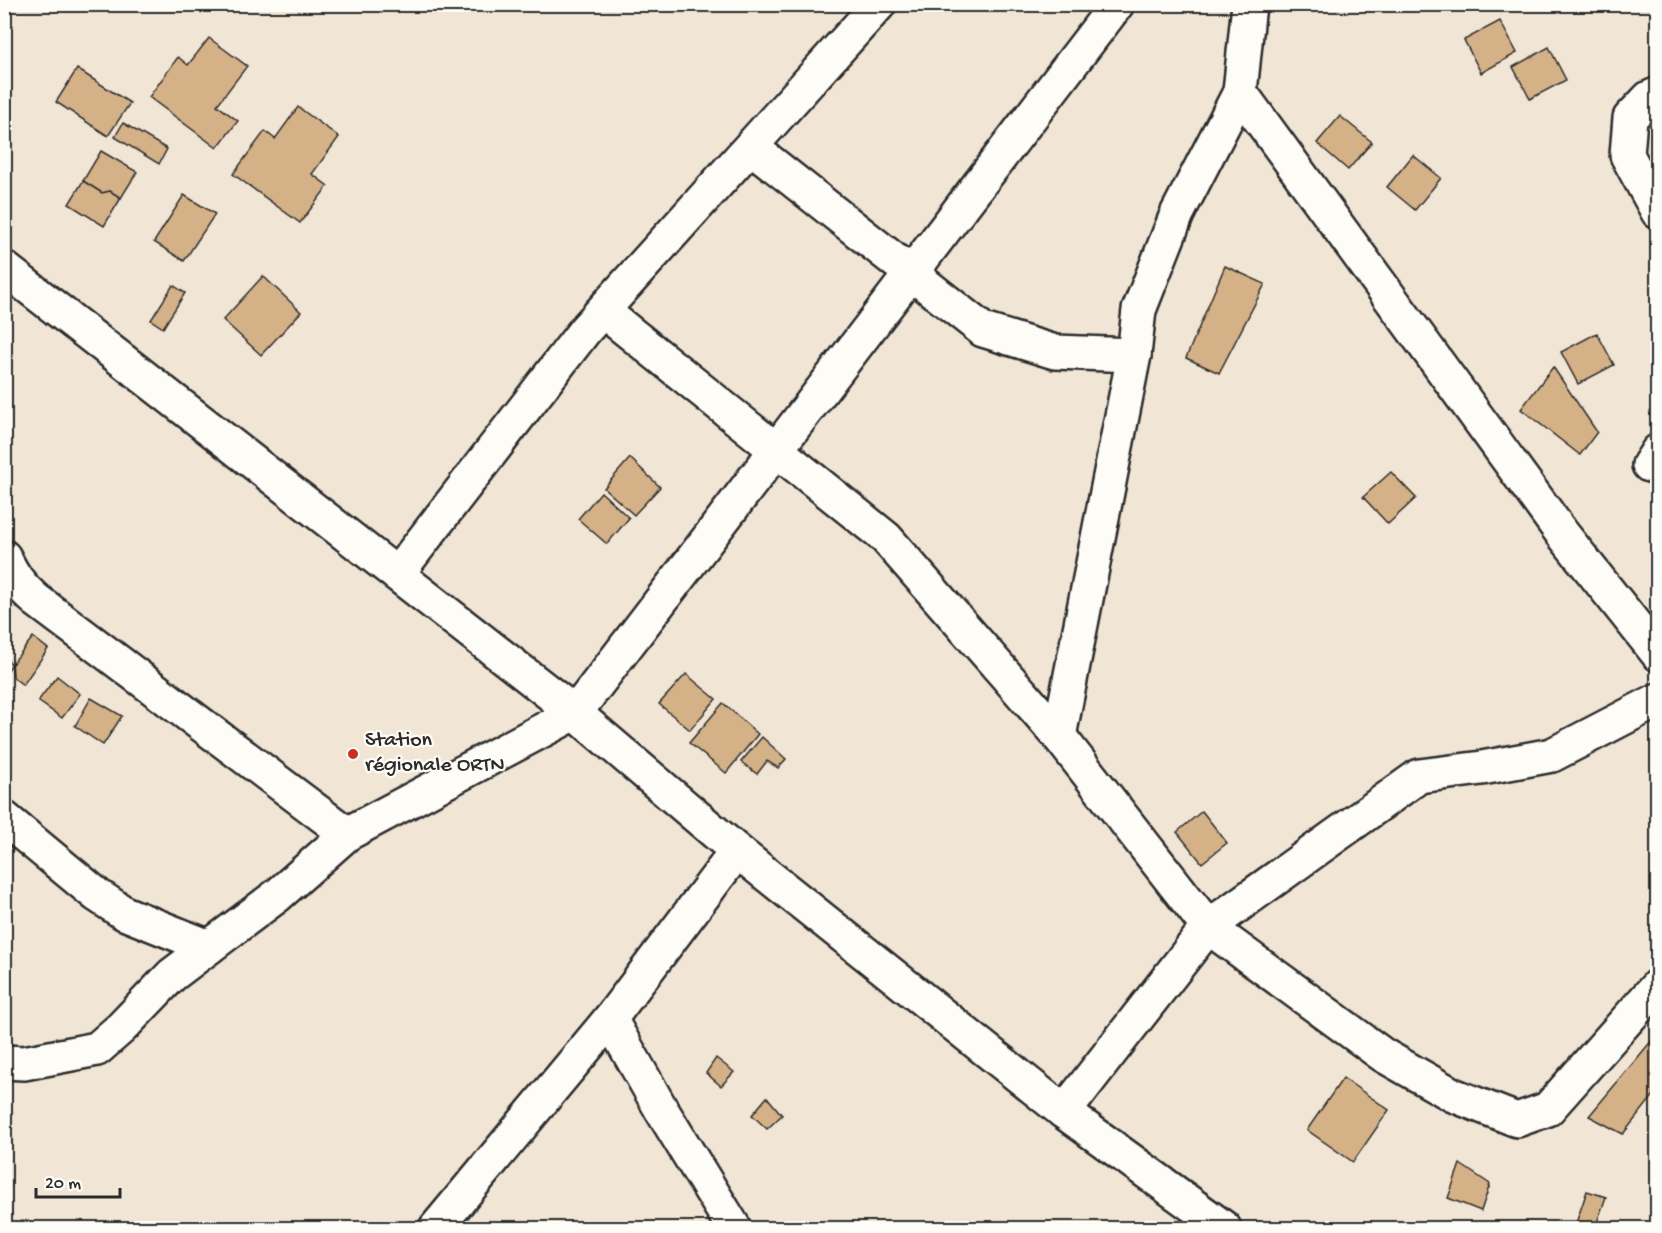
<svg xmlns="http://www.w3.org/2000/svg" width="1662" height="1233" viewBox="0 0 1662 1233" font-family="'Gochi Hand',sans-serif">
<rect width="100%" height="100%" fill="#f1e6d5"/>
<filter id="ink" filterUnits="userSpaceOnUse"><feTurbulence type="fractalNoise" baseFrequency=".0167" numOctaves="2"/><feDisplacementMap in="SourceGraphic" scale="12" xChannelSelector="R" yChannelSelector="G"/><feConvolveMatrix kernelMatrix="1 2 1 2 8 2 1 2 1" color-interpolation-filters="sRGB"/></filter>
<g filter="url(#ink)">
<!-- building -->
<g fill="#d5b187" stroke="#2b2b2b" stroke-width="1.5">
<polygon points="1500,21 1517,53 1481,73 1464,40"/>
<polygon points="209,38 247,66 217,105 238,121 217,148 149,97 178,57 188,65"/>
<polygon points="1549,47 1566,80 1530,99 1513,67"/>
<polygon points="77,69 130,103 108,136 56,102"/>
<polygon points="298,107 339,137 312,174 328,186 300,223 233,174 265,131 275,139"/>
<polygon points="1340,116 1372,142 1348,170 1317,143"/>
<polygon points="123,123 167,149 159,164 115,137"/>
<polygon points="101,151 137,172 121,198 110,191 102,193 83,181"/>
<polygon points="1413,155 1441,178 1415,210 1387,187"/>
<polygon points="83,181 102,193 110,191 121,198 104,226 69,204"/>
<polygon points="184,195 215,214 184,261 154,242"/>
<polygon points="1225,266 1265,284 1219,373 1186,358"/>
<polygon points="263,276 301,312 261,355 223,320"/>
<polygon points="173,285 185,293 163,328 151,320"/>
<polygon points="1597,333 1614,365 1578,384 1561,352"/>
<polygon points="1553,367 1597,432 1580,455 1521,409"/>
<polygon points="630,458 660,487 634,515 604,488"/>
<polygon points="1391,472 1416,498 1388,524 1363,497"/>
<polygon points="601,492 629,518 607,544 578,519"/>
<polygon points="33,637 48,649 23,685 13,677 12,664"/>
<polygon points="4,657 12,664 4,676"/>
<polygon points="686,674 716,699 690,730 659,704"/>
<polygon points="57,676 80,694 62,718 38,701"/>
<polygon points="91,698 122,716 103,745 75,726"/>
<polygon points="723,703 758,734 726,773 689,743"/>
<polygon points="762,737 786,759 778,768 767,761 757,774 741,762"/>
<polygon points="1202,811 1227,843 1202,863 1177,832"/>
<polygon points="1658,1033 1658,1090 1623,1134 1589,1116"/>
<polygon points="716,1058 734,1072 721,1086 706,1073"/>
<polygon points="1343,1078 1389,1110 1353,1162 1307,1130"/>
<polygon points="767,1097 782,1115 767,1129 752,1115"/>
<polygon points="1460,1164 1490,1184 1481,1211 1448,1198"/>
<polygon points="1587,1191 1606,1197 1595,1228 1581,1228 1575,1226"/>
</g>
<g fill="none" stroke-linecap="round" stroke-linejoin="round">
<!-- minor casing -->
<g stroke="#2b2b2b" stroke-width="38">
<g id="minor">
<polyline points="1240,92 1561,532 1658,654"/>
<polyline points="1658,94 1649,98 1630,118 1627,155 1658,212"/>
<polyline points="751,147 983,330 1055,352 1134,355"/>
<polyline points="4,268 575,713 737,851 1064,1112 1224,1228"/>
<polyline points="603,311 886,538 1059,736 1208,927 1383,1055 1453,1095 1517,1120 1548,1109 1658,985"/>
<polyline points="1649,465 1658,451"/>
<path d="M4,557C13,576 20,586 36,600L347,834"/>
<polyline points="397,574 585,330 879,4"/>
<polyline points="1059,736 1134,355 1139,310 1177,214 1240,92 1249,4"/>
<polyline points="4,818 97,895 124,913 209,947"/>
<polyline points="610,1019 661,1109 734,1228"/>
<polyline points="4,1062 24,1063 97,1049 121,1028 172,975 278,895 347,834 575,713 1117,4"/>
<polyline points="1064,1112 1208,927 1419,776 1482,768 1552,755 1658,700"/>
<polyline points="436,1228 610,1019 737,851"/>
</g>
</g>
<!-- minor -->
<use href="#minor" stroke="#fdfcf7" stroke-width="33"/>
</g>
</g>
<!-- markers -->
<circle fill="#c8321e" stroke="#fdfcf7" stroke-width="2" cx="353" cy="754" r="6"/>
<g text-anchor="middle" dominant-baseline="central" stroke-width="4.5" stroke-linejoin="round" paint-order="stroke">
<!-- poi labels -->
<g font-size="22" fill="#2b2b2b" stroke="#fdfcf7" text-anchor="start">
<text x="365" y="741">Station<tspan x="365" dy="25">régionale ORTN</tspan></text>
</g>
</g>
<!-- margin -->
<rect width="1662" height="1233" fill="none" stroke="#fdfcf7" stroke-width="24"/>
<rect x="12" y="12" width="1638" height="1209" fill="none" stroke="#2b2b2b" stroke-width="2" filter="url(#ink)"/>
<!-- scale -->
<path d="M36 1188v9h84v-9" fill="none" stroke="#2b2b2b" stroke-width="3"/>
<text x="45" y="1188" font-size="18" fill="#2b2b2b" stroke="#fdfcf7" stroke-width="4.5" paint-order="stroke">20 m</text>
</svg>
